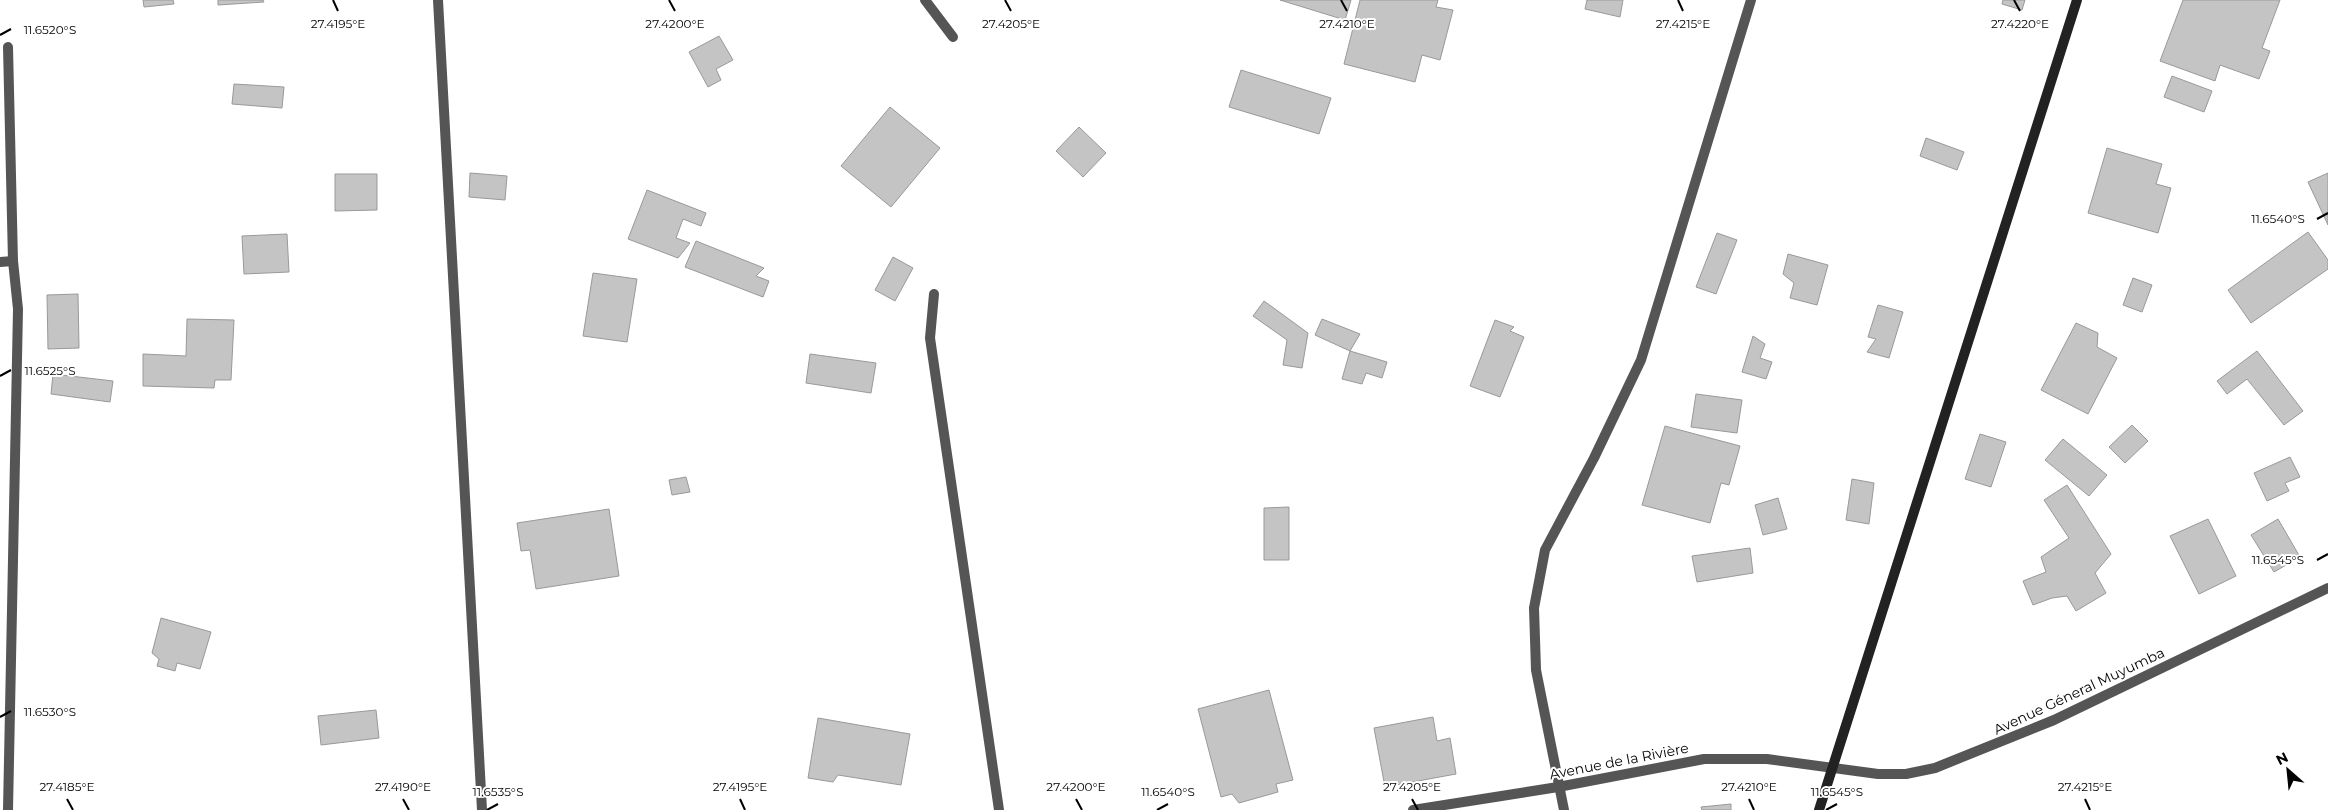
<svg xmlns="http://www.w3.org/2000/svg" width="2328" height="810" viewBox="0 0 2328 810" font-family="Montserrat,sans-serif">
<rect width="100%" height="100%" fill="#fff"/>
<!-- building -->
<g fill="#c4c4c4" stroke="#999">
<polygon points="143,0 173,0 174,4 144,7"/>
<polygon points="218,0 263,0 264,2 218,5"/>
<polygon points="1280,0 1351,0 1345,20"/>
<polygon points="1360,0 1438,0 1436,7 1453,10 1440,60 1422,55 1415,82 1344,64"/>
<polygon points="1587,0 1623,0 1620,17 1585,9"/>
<polygon points="2003,0 2025,0 2022,10 2002,4"/>
<polygon points="2183,0 2280,0 2262,48 2270,51 2259,79 2220,65 2215,81 2160,61"/>
<polygon points="719,36 733,60 716,69 721,80 708,87 689,52"/>
<polygon points="1241,70 1331,98 1319,134 1229,107"/>
<polygon points="2172,76 2212,91 2204,112 2164,97"/>
<polygon points="234,84 284,87 282,108 232,104"/>
<polygon points="890,107 940,148 891,207 841,166"/>
<polygon points="1079,127 1106,153 1083,177 1056,151"/>
<polygon points="1926,138 1964,152 1957,170 1920,156"/>
<polygon points="2107,148 2162,164 2156,184 2171,188 2158,233 2088,213"/>
<polygon points="470,173 507,176 505,200 469,197"/>
<polygon points="2328,173 2328,225 2308,182"/>
<polygon points="335,174 377,174 377,210 335,211"/>
<polygon points="647,190 706,213 701,226 683,219 676,238 690,243 678,258 628,239"/>
<polygon points="2308,232 2328,260 2328,269 2251,323 2228,290"/>
<polygon points="1717,233 1737,240 1716,294 1696,287"/>
<polygon points="287,234 289,272 244,274 242,236"/>
<polygon points="696,241 764,268 756,276 769,281 763,297 685,267"/>
<polygon points="1788,254 1828,265 1817,305 1790,298 1794,283 1783,274"/>
<polygon points="893,257 913,268 895,301 875,290"/>
<polygon points="593,273 637,279 627,342 583,336"/>
<polygon points="2133,278 2152,285 2142,312 2123,305"/>
<polygon points="78,294 79,348 48,349 47,295"/>
<polygon points="1264,301 1308,333 1302,368 1283,365 1287,340 1253,316"/>
<polygon points="1878,305 1903,312 1889,358 1867,352 1876,339 1868,337"/>
<polygon points="187,319 234,320 231,380 215,380 214,388 143,386 143,354 186,356"/>
<polygon points="1322,319 1360,334 1350,351 1315,335"/>
<polygon points="1495,320 1514,327 1510,331 1524,337 1500,397 1470,386"/>
<polygon points="2076,323 2098,333 2097,347 2117,358 2088,414 2041,390"/>
<polygon points="1753,336 1765,344 1760,358 1772,362 1766,379 1742,372"/>
<polygon points="1350,351 1387,362 1382,378 1366,373 1362,384 1342,379"/>
<polygon points="2257,351 2303,411 2284,425 2247,379 2227,394 2217,381"/>
<polygon points="810,354 876,363 871,393 806,383"/>
<polygon points="53,374 113,381 110,402 51,394"/>
<polygon points="1696,394 1742,400 1737,433 1691,427"/>
<polygon points="2132,425 2148,441 2125,463 2109,447"/>
<polygon points="1665,426 1740,446 1729,485 1721,483 1710,523 1642,505"/>
<polygon points="1980,434 2006,442 1991,487 1965,479"/>
<polygon points="2063,439 2107,475 2089,496 2045,460"/>
<polygon points="2290,457 2300,477 2285,483 2289,491 2267,501 2254,473"/>
<polygon points="686,477 690,492 672,495 669,480"/>
<polygon points="1852,479 1874,483 1869,524 1846,520"/>
<polygon points="2067,485 2111,554 2095,573 2106,593 2076,611 2067,596 2052,598 2033,605 2023,581 2046,572 2041,557 2069,538 2044,500"/>
<polygon points="1778,498 1787,529 1763,535 1755,505"/>
<polygon points="1289,507 1289,560 1264,560 1264,508"/>
<polygon points="609,509 619,576 536,589 530,550 521,551 517,523"/>
<polygon points="2208,519 2236,576 2199,594 2170,536"/>
<polygon points="2278,519 2300,557 2274,572 2251,535"/>
<polygon points="1750,548 1753,573 1697,582 1692,556"/>
<polygon points="161,618 211,632 200,669 177,663 175,671 157,666 159,659 152,653"/>
<polygon points="1269,690 1293,780 1276,784 1278,792 1239,803 1232,794 1221,797 1198,709"/>
<polygon points="376,710 379,738 321,745 318,716"/>
<polygon points="1433,717 1437,741 1450,738 1456,774 1385,787 1374,728"/>
<polygon points="818,718 910,734 901,785 838,775 833,782 808,778"/>
<polygon points="1731,804 1731,810 1702,810 1701,807"/>
</g>
<g fill="none" stroke-linecap="round" stroke-linejoin="round">
<!-- street -->
<g stroke="#555" stroke-width="10">
<polyline points="438,0 482,810"/>
<polyline points="925,0 953,37"/>
<polyline points="0,262 13,261"/>
<polyline points="934,294 930,338 999,810"/>
<polyline points="8,810 18,309 13,261 8,47"/>
<polyline points="1413,810 1558,787 1704,759 1767,759 1878,774 1906,774 1935,768 2054,720 2328,588"/>
<polyline points="1564,810 1536,670 1534,608 1545,550 1594,458 1641,360 1751,0"/>
</g>
<!-- secondary -->
<polyline stroke="#222" stroke-width="10" points="1819,810 2077,0"/>
</g>
<!-- ticks -->
<path fill="none" stroke="#000" stroke-width="2" d="M333,0L338,11M669,0L675,11M1005,0L1011,11M1341,0L1347,11M1678,0L1683,11M2014,0L2020,11M0,35L11,29M2317,219L2328,213M0,376L11,370M2317,560L2328,554M0,717L11,711M67,799L73,810M403,799L409,810M740,799L745,810M1076,799L1082,810M1412,799L1418,810M1749,799L1754,810M2085,799L2090,810M487,810L498,804M1157,810L1168,804M1826,810L1837,804"/>
<g text-anchor="middle" dominant-baseline="central" stroke-width="4" stroke-linejoin="round" paint-order="stroke">
<!-- street labels -->
<g font-size="14" fill="#000" stroke="#fff">
<text transform="translate(2079 691) rotate(-25)">Avenue Géneral Muyumba</text>
<text transform="translate(1619 761) rotate(-11)">Avenue de la Rivière</text>
</g>
</g>
<g font-size="12" text-anchor="middle" fill="#000" stroke="#fff" stroke-width="4" stroke-linejoin="round" paint-order="stroke">
<text x="338" y="28">27.4195°E</text>
<text x="675" y="28">27.4200°E</text>
<text x="1011" y="28">27.4205°E</text>
<text x="1347" y="28">27.4210°E</text>
<text x="1683" y="28">27.4215°E</text>
<text x="2020" y="28">27.4220°E</text>
<text x="50" y="34">11.6520°S</text>
<text x="2278" y="223">11.6540°S</text>
<text x="50" y="375">11.6525°S</text>
<text x="2278" y="564">11.6545°S</text>
<text x="50" y="716">11.6530°S</text>
<text x="67" y="791">27.4185°E</text>
<text x="403" y="791">27.4190°E</text>
<text x="740" y="791">27.4195°E</text>
<text x="1076" y="791">27.4200°E</text>
<text x="1412" y="791">27.4205°E</text>
<text x="1749" y="791">27.4210°E</text>
<text x="2085" y="791">27.4215°E</text>
<text x="498" y="796">11.6535°S</text>
<text x="1168" y="796">11.6540°S</text>
<text x="1837" y="796">11.6545°S</text>
</g>
<!-- north arrow -->
<g transform="translate(2288 770) rotate(333)" stroke="#ffffff" stroke-width="4" paint-order="stroke">
<path d="M0-4L9 19L0 12L-9 19Z" fill="#000000"/>
<text y="-8" font-size="14" font-weight="bold" text-anchor="middle" fill="#000000">N</text>
</g>
</svg>
